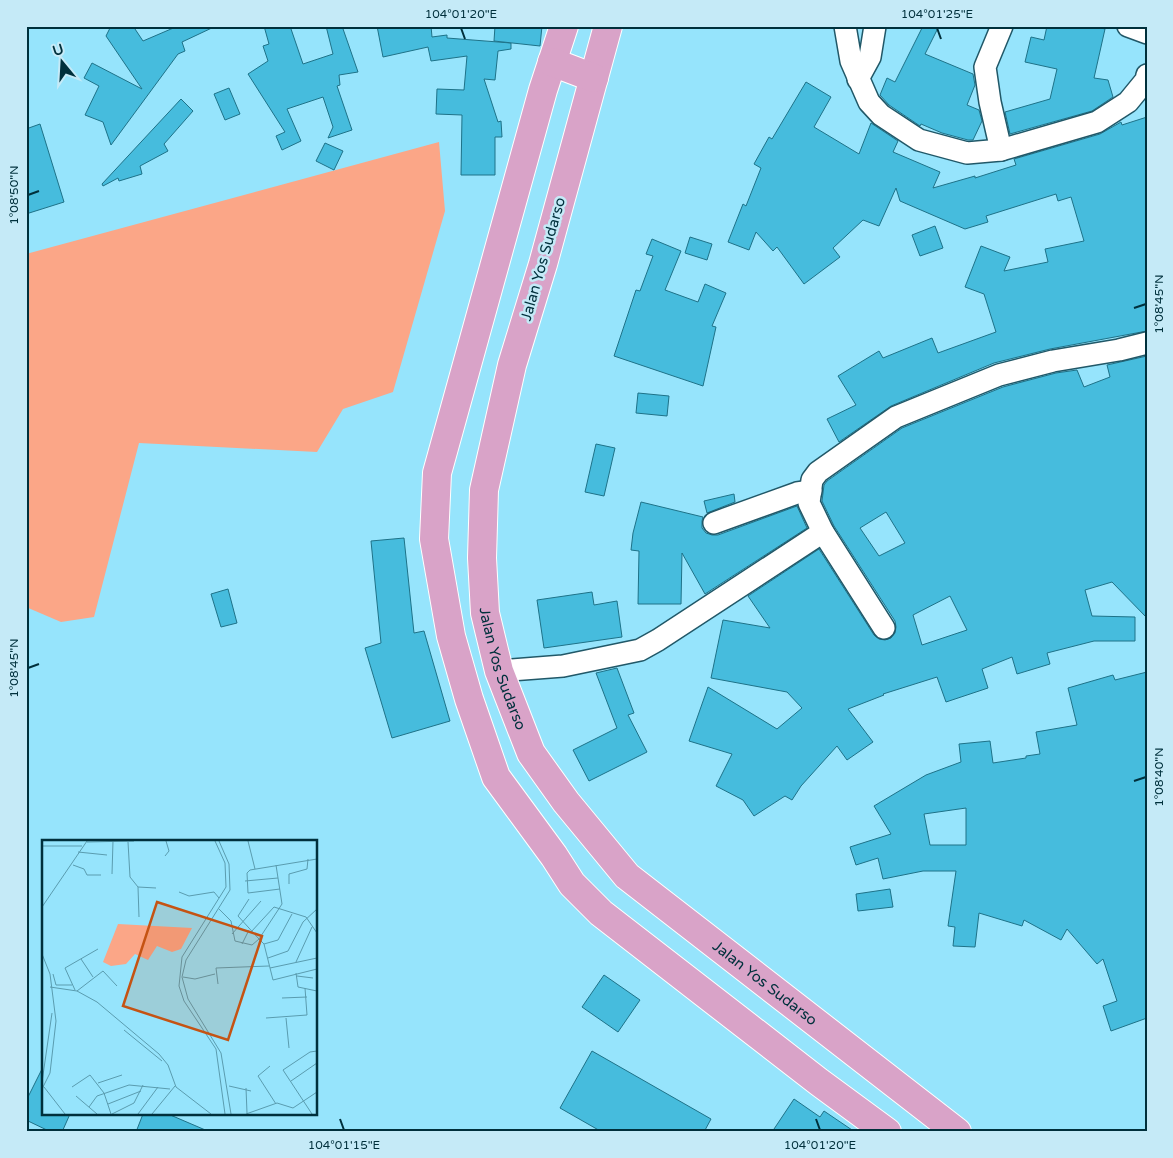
<svg xmlns="http://www.w3.org/2000/svg" width="1173" height="1158" viewBox="0 0 1173 1158" font-family="'Varela Round',sans-serif">
<rect width="100%" height="100%" fill="#96e4fc"/>
<!-- green -->
<polygon fill="#fba687" points="439,142 445,211 393,392 343,409 317,452 139,443 94,617 61,622 26,607 26,254"/>
<!-- building -->
<g fill="#46bcdd" stroke="#1e7288" fill-rule="evenodd">
<polygon points="111,26 133,26 143,41 178,26 216,26 182,42 185,51 178,54 111,145 103,122 85,115 99,86 84,78 92,63 142,89 106,36"/>
<polygon points="264,26 290,26 303,64 333,54 326,26 342,26 358,72 339,75 340,85 337,86 352,130 328,138 333,127 323,97 287,109 301,141 282,150 276,136 285,132 248,74 268,61 263,46 269,44"/>
<polygon points="377,26 431,26 432,37 447,35 447,38 511,43 511,49 498,51 495,80 484,79 498,122 501,121 502,137 495,137 495,175 461,175 462,115 436,114 437,89 464,90 467,56 431,61 428,47 383,57"/>
<polygon points="495,26 542,26 540,46 494,41"/>
<polygon points="923,26 939,26 925,54 973,74 975,85 967,105 979,110 982,121 973,140 968,140 942,133 921,124 920,126 889,105 880,95 887,78 895,82"/>
<polygon points="1047,26 1093,26 1105,29 1094,78 1108,80 1113,97 1092,111 1010,134 1005,112 1050,99 1057,69 1025,62 1031,37 1044,40"/>
<polygon points="806,82 831,97 814,127 859,154 871,123 898,141 893,152 940,172 933,188 975,176 975,178 1016,165 1014,159 1100,134 1121,122 1122,125 1147,117 1147,331 1050,349 994,363 891,406 839,442 827,419 856,405 838,376 879,351 883,358 932,338 938,353 996,332 984,294 965,287 981,246 1010,257 1004,271 1048,262 1045,249 1084,241 1071,197 1058,201 1056,194 986,216 988,222 965,229 900,201 896,188 879,226 863,220 833,248 840,257 804,284 777,247 773,251 756,232 749,250 728,242 743,204 746,206 761,168 754,164 769,137 772,139"/>
<polygon points="229,88 240,114 225,120 214,94"/>
<polygon points="181,99 193,111 164,144 168,151 140,166 142,174 119,181 118,178 103,186 102,184"/>
<polygon points="40,124 64,202 26,214 26,129"/>
<polygon points="325,143 343,151 334,170 316,161"/>
<polygon points="935,226 943,248 920,256 912,235"/>
<polygon points="690,237 712,244 707,260 685,253"/>
<polygon points="652,239 681,251 665,290 698,302 705,284 726,293 712,326 716,327 703,386 614,356 636,290 640,291 653,256 646,254"/>
<path d="M1147,356V618L1112,582L1085,590L1092,616L1135,617V641H1094L1047,653L1050,664L1017,674L1012,657L982,669L988,688L946,702L937,677L883,694L884,695L848,709L873,742L847,760L837,746L801,786L792,800L785,796L754,816L743,800L716,786L732,754L689,741L708,687L777,729L802,708L787,692L711,678L723,620L770,628L748,596L819,549L874,635L879,639L885,640L891,638L895,633L896,627L895,621L834,526L822,501L824,485L827,481L902,428L1003,387L1056,373L1077,370L1084,387L1110,377L1107,365ZM886,512L905,543L879,556L860,528ZM950,596L967,630L922,645L913,615Z"/>
<polygon points="638,393 669,396 667,416 636,413"/>
<polygon points="596,444 615,448 604,496 585,492"/>
<polygon points="734,494 735,502 707,513 704,501"/>
<polygon points="641,502 703,517 702,521 702,528 706,533 712,535 718,535 797,506 807,528 705,594 682,553 681,604 638,604 639,551 631,550 633,533"/>
<polygon points="404,538 414,633 424,631 450,721 392,738 365,648 381,643 371,541"/>
<polygon points="228,589 237,623 221,627 211,594"/>
<polygon points="592,592 594,605 617,601 622,637 544,648 537,600"/>
<polygon points="617,668 634,713 628,715 647,752 589,781 573,750 617,728 596,673"/>
<path d="M1147,672V1018L1111,1031L1103,1006L1117,1001L1103,959L1097,964L1067,929L1061,940L1024,920L1022,926L979,913L975,947L953,946L955,927L948,926L956,871H923L883,879L878,858L856,865L850,847L891,834L874,806L926,775L961,762L959,744L990,741L993,763L1026,758V756L1040,754L1036,732L1077,725L1068,688L1113,675L1115,680ZM966,808V845H930L924,814Z"/>
<polygon points="890,889 893,907 858,911 856,894"/>
<polygon points="604,975 640,1000 618,1032 582,1007"/>
<polygon points="592,1051 711,1119 704,1132 602,1132 560,1108"/>
<polygon points="44,1065 44,1114 70,1114 62,1132 51,1132 26,1120 26,1101"/>
<polygon points="794,1099 820,1117 824,1111 855,1132 772,1132"/>
<polygon points="143,1114 168,1114 210,1132 136,1132"/>
</g>
<g fill="none" stroke-linecap="round" stroke-linejoin="round">
<!-- minor casing -->
<g stroke="#215868" stroke-width="24">
<g id="minor">
<polyline points="845,26 851,61 869,102 881,115 919,140 967,153 1001,150 1097,122 1128,102 1146,80 1147,75"/>
<polyline points="1128,26 1147,33"/>
<polyline points="858,79 870,57 875,26"/>
<polyline points="1001,150 990,102 985,67 1002,26"/>
<polyline points="714,523 797,493 811,491"/>
<polyline points="884,628 823,532 809,503 812,480 818,472 896,417 999,375 1053,361 1119,350 1147,343"/>
<polyline points="499,671 563,666 640,650 658,640 823,532"/>
</g>
</g>
<!-- primary casing -->
<g stroke="#fff" stroke-width="30">
<g id="primary">
<polyline points="564,26 543,90 437,473 434,539 451,636 469,699 496,777 554,856 572,884 601,913 819,1082 887,1132"/>
<path id="s1" d="M608,26L543,264L512,365L484,490L482,558L485,613L499,671L531,753L566,802L627,876L957,1132"/>
<polyline points="552,62 594,78"/>
</g>
</g>
<!-- minor -->
<use href="#minor" stroke="#fff" stroke-width="21"/>
<!-- primary -->
<use href="#primary" stroke="#d9a3c8" stroke-width="28"/>
</g>
<!-- ticks -->
<path fill="none" stroke="#00303c" stroke-width="2" d="M461,28L465,39M937,28L941,39M28,195L39,191M1134,308L1146,304M28,668L39,664M1134,781L1146,777M340,1119L344,1130M816,1119L820,1130"/>
<g text-anchor="middle" dominant-baseline="central" stroke-width="5" stroke-linejoin="round" paint-order="stroke">
<!-- street labels -->
<g font-size="15" fill="#00303c" stroke="#c5eaf7">
<text transform="translate(543 259) rotate(-74)">Jalan Yos Sudarso</text>
<text stroke="none"><textPath href="#s1" startOffset="662">Jalan Yos Sudarso</textPath></text>
<text stroke="none"><textPath href="#s1" startOffset="1082">Jalan Yos Sudarso</textPath></text>
</g>
</g>
<!-- overview -->
<g transform="translate(42 840)">
<rect width="275" height="275" fill="#96e4fc"/>
<path d="M76,84L150,88L139,109L130,112L115,106L106,120L93,114L84,124L69,126L61,122Z" fill="#fba687"/>
<path fill="none" stroke="#5a9caf" stroke-width="1" d="M173,1L183,23L184,47L140,117L137,146L142,161L174,209L183,274M177,1L187,24L188,50L144,120L140,137L146,159L179,213L189,274M206,1L213,29M45,2L92,1M86,2L88,37L96,47L97,77M0,6H40M36,12L65,15M123,16L127,11L124,1M31,25L42,29L45,35H59M70,34L71,1M203,41L236,38M247,44V34L265,29L266,19M96,47L114,48M238,49L206,53L205,33L208,30L275,19M137,52L147,56L172,52L177,58M207,59L196,76L217,99L240,64L234,25M0,67L45,1M177,69L189,81L193,101L210,105L217,99L222,104L228,128L275,118M209,92L232,67L264,77L275,93M190,94L219,61M200,104L207,90M222,104L236,100L250,74M0,114L8,134L14,181L8,233L0,249M226,118L246,111L261,82L275,69M39,119L51,137M254,122L270,87M228,128L231,140L275,129M254,133L256,147L275,151M11,134L14,145H30M255,136L271,138M141,137L153,139L173,134M176,144L174,128L227,126M8,147L35,151L55,162L117,214L126,225L134,247L169,274M33,150L23,128L56,109M35,151L61,131L75,146M240,158L265,157M224,178L265,175L263,148M244,178L247,208M82,190L120,221M228,226L216,236L234,264M249,241L275,223M0,242L10,173M56,243L80,235M187,246L209,251M2,247L23,274M30,247L48,235L62,253L69,274M204,248L205,273M34,256L55,274M66,264L99,251M47,267L55,256L87,245L128,249M70,274L92,263L101,245M96,274L116,247M110,274L133,246M204,274L235,263L251,268L275,252M270,274L241,230L268,212L275,211"/>
<path fill="#c55313" fill-opacity="0.15" stroke="#c55313" stroke-width="2.5" d="M115,62L220,96L186,200L81,166Z"/>
<rect width="275" height="275" fill="none" stroke="#00303c" stroke-width="2.5"/>
</g>
<!-- border -->
<rect width="1173" height="1158" fill="none" stroke="#c5eaf7" stroke-width="55"/>
<!-- north arrow -->
<g transform="translate(62 62) rotate(342)" stroke="#c5eaf7" stroke-width="4" paint-order="stroke">
<path d="M0-4L9 19L0 12L-9 19Z" fill="#00303c"/>
<text y="-8" font-size="14" font-weight="bold" text-anchor="middle" fill="#00303c">U</text>
</g>
<rect x="28" y="28" width="1118" height="1102" fill="none" stroke="#00303c" stroke-width="2"/>
<g font-size="12" text-anchor="middle" fill="#00303c">
<text x="461" y="18">104°01'20"E</text>
<text x="937" y="18">104°01'25"E</text>
<text transform="translate(14 195) rotate(-90)" y="4">1°08'50"N</text>
<text transform="translate(1159 304) rotate(-90)" y="4">1°08'45"N</text>
<text transform="translate(14 668) rotate(-90)" y="4">1°08'45"N</text>
<text transform="translate(1159 777) rotate(-90)" y="4">1°08'40"N</text>
<text x="344" y="1149">104°01'15"E</text>
<text x="820" y="1149">104°01'20"E</text>
</g>
</svg>
